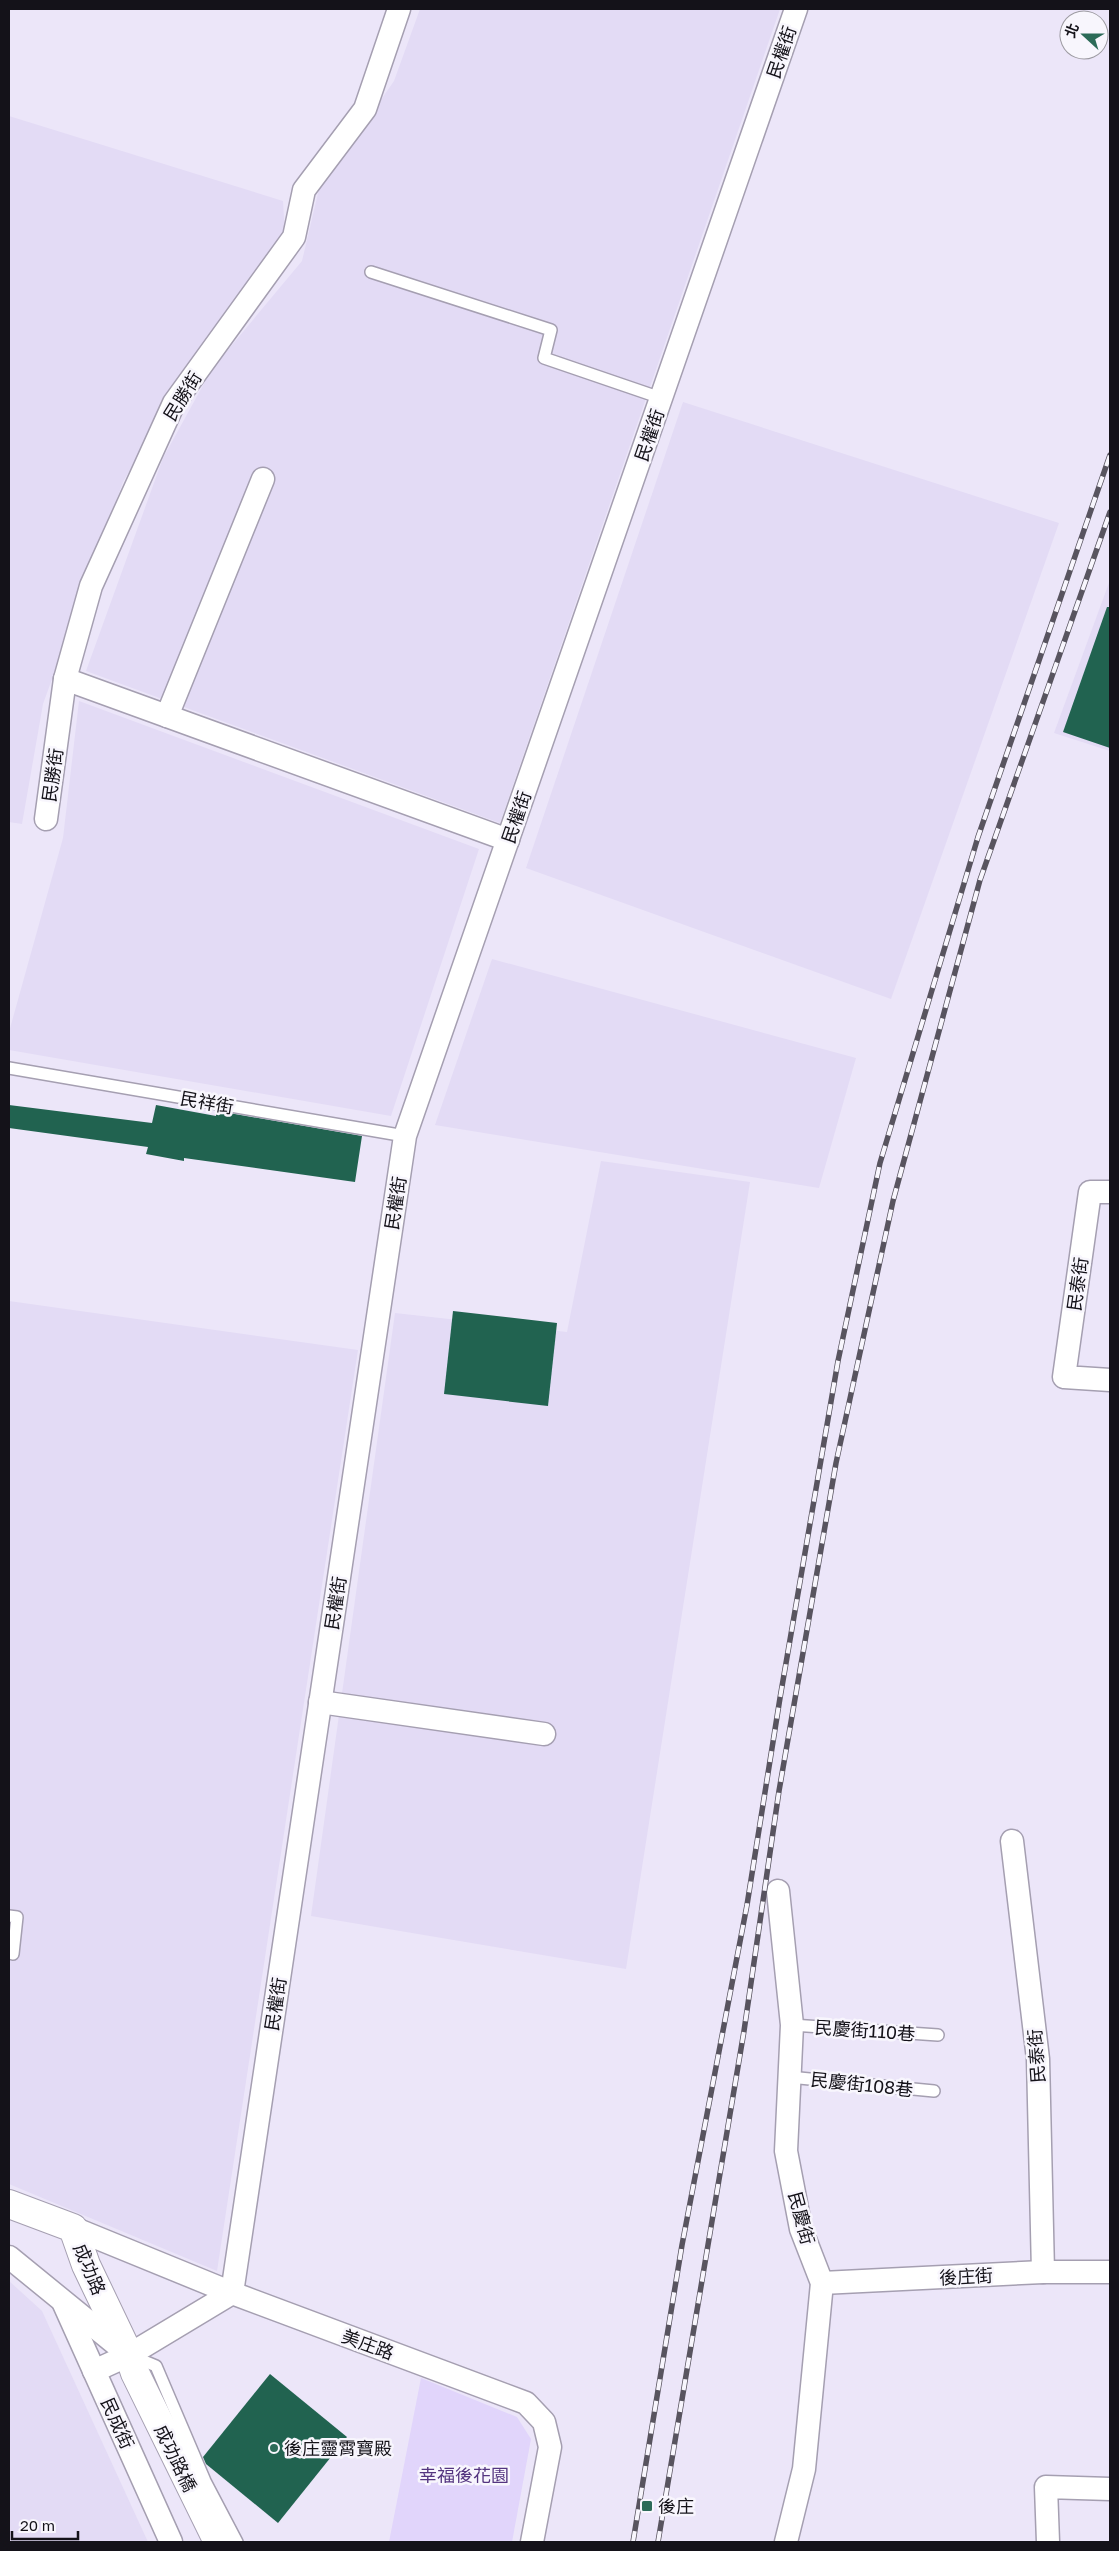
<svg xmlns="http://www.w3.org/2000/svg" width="1119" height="2551" viewBox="0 0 1119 2551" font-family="'Golos Text','Noto Sans TC',sans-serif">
<rect width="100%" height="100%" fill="#ece6f9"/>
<!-- built -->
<g fill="#e3dbf5">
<polygon points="420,9 780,9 500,823 86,671 163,458 212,369 302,261 319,189 394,81"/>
<polygon points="9,116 283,201 285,238 199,350 123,482 43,704 22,824 9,822"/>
<polygon points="683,402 1059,523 891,999 526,868"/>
<polygon points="1110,580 1110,751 1054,733"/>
<polygon points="79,701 479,849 391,1116 9,1050 9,1032 63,838"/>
<polygon points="492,959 856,1058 819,1188 435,1125"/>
<polygon points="601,1161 750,1182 626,1969 311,1916 395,1313 567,1332"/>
<polygon points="9,1301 358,1350 217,2271 9,2184"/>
<polygon points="9,2281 42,2311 148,2542 9,2542"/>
</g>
<!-- green -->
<polygon fill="#e1d5fb" points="421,2378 517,2417 531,2439 512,2542 389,2542"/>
<!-- building -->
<g fill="#216350">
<polygon points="1107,607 1110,607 1110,748 1063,732"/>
<polygon points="9,1105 152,1123 156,1105 216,1116 216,1112 229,1113 362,1136 355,1182 184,1158 184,1161 146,1154 148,1147 9,1128"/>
<polygon points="453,1311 557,1323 548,1406 444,1394"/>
<polygon points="270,2374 347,2437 278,2523 206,2464 203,2457"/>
</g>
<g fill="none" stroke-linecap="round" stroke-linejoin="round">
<!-- service casing -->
<g stroke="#a59fb1" stroke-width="14">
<g id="service">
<polyline points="371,272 551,330 544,358 661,398"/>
<polyline points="9,1068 405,1136"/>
<polyline points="9,1916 17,1917 13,1954"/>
<polyline points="792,2025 938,2035"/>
<polyline points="789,2077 934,2091"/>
<polyline points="132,2356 156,2366 205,2481 237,2542"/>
</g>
</g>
<!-- minor casing -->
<g stroke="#a59fb1" stroke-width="25">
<g id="minor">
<polyline points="65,679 508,840"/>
<polyline points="167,716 263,479"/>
<polyline points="46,819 65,679 91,586 174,403 294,237 304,190 365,109 399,9"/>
<polyline points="1110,1192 1090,1192 1064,1377 1110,1380"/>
<polyline points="320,1702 544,1734"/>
<polyline points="1012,1841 1038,2059 1043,2272"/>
<polyline points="778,1891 792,2025 786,2151 801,2229 822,2283 804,2469 786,2542"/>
<polyline points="73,2228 232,2293 526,2403 544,2422 550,2447 532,2542"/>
<polyline points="9,2257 128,2354"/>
<polyline points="822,2283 1043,2272 1110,2272"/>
<polyline points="64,2304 171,2542"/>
<polyline points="94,2371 129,2355 232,2293 405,1136 796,9"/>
<polyline points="1048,2542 1046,2487 1110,2489"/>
</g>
</g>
<!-- tertiary casing -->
<g stroke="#a59fb1" stroke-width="30">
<polyline id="tertiary" points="9,2204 73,2228 86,2265 129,2355 135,2373 218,2542"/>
</g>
<!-- service -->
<use href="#service" stroke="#fff" stroke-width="11"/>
<!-- minor -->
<use href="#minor" stroke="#fff" stroke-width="22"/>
<!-- tertiary -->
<use href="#tertiary" stroke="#fff" stroke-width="28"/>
<!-- rail casing -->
<g stroke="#58545f" stroke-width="5.5">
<g id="rail">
<polyline points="633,2542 682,2245 747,1905 780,1698 838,1361 880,1163 978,837 1110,455"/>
<polyline points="658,2542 744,2031 779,1791 836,1463 893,1201 980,880 1110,512"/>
</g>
</g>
<!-- rail -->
<use href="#rail" stroke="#f8f6fd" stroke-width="4" stroke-dasharray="11" stroke-linecap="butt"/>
</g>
<!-- markers -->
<g fill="#2c6b58" stroke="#f8f6fd" stroke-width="2">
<circle cx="274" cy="2448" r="5"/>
<rect x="641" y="2500" width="12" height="12" rx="2.5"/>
</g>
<g text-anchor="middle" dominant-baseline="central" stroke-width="5" stroke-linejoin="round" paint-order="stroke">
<!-- street labels -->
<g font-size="18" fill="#141219" stroke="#f8f6fd">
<text transform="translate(781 52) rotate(-71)">民權街</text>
<text transform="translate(182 396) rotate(-58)">民勝街</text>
<text transform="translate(649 435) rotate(-71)">民權街</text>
<text transform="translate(52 775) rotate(-82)">民勝街</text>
<text transform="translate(516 817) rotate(-71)">民權街</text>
<text transform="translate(207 1102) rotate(10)">民祥街</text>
<text transform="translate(395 1203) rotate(-81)">民權街</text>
<text transform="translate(1077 1284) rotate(-82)">民泰街</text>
<text transform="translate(335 1603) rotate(-81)">民權街</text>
<text transform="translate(275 2004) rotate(-81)">民權街</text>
<text transform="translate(865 2030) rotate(4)">民慶街110巷</text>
<text transform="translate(1036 2056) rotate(-94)">民泰街</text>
<text transform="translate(862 2084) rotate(6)">民慶街108巷</text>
<text transform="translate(802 2218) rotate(75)">民慶街</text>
<text transform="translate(90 2269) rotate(67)">成功路</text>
<text transform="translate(966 2276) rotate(-3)">後庄街</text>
<text transform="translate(368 2344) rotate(20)">美庄路</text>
<text transform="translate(118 2423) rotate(66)">民成街</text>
<text transform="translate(176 2458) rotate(64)">成功路橋</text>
</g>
<!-- poi labels -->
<g font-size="18" fill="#141219" stroke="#f8f6fd" text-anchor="start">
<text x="284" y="2448">後庄靈霄寶殿</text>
<text x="658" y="2506">後庄</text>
</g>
<!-- park labels -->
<g font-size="18" fill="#543580" stroke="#f8f6fd">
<text x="464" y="2475">幸福後花園</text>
</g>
</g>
<!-- border -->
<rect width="1119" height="2551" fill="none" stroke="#141219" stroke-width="20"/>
<!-- north arrow -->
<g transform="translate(1084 35) rotate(291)"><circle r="24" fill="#f8f6fd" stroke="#9d9ba2"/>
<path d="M0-4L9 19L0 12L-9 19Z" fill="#2c6b58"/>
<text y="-8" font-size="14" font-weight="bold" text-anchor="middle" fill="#141219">北</text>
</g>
<!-- scale -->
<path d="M12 2531v8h66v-8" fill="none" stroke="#141219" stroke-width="2.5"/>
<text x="20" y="2531" font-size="15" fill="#141219" stroke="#f8f6fd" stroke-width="4" paint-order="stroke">20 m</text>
</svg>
